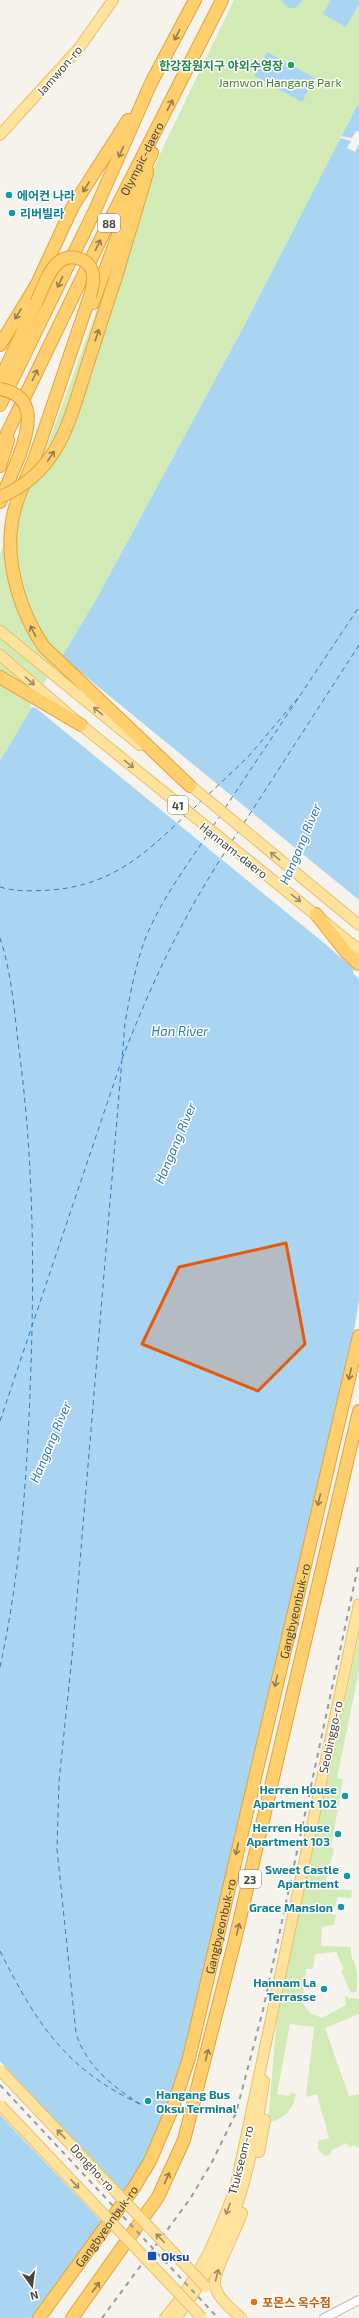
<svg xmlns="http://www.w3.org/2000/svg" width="359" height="2318" viewBox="0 0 359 2318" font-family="'Exo 2','Noto Sans KR',sans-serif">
<rect width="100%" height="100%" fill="#f6f3ec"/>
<!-- green -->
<g fill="#d2eab5">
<polygon points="234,0 359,0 359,102 244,326 97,598 0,761 0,554 52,433 121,243 165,143"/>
<path d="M359,1636V1671L337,1778L343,1779L331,1848L334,1849L324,1889L352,1890L351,1898L338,1897L332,1914L336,1915L334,1925L322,1927L321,1946L351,1947C350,1959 354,1959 356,1968C358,1975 357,1984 357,1991L352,1993L350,1991L341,1971L344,1969L336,1952L315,1954L313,1969H306L302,2002L310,2013L322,2018L346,2005L345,1995L349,1998L359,1999V2014L325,2028L349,2096L359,2094V2148L354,2145L350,2147L346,2143L332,2150L330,2155L325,2156L318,2150V2141L329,2138L317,2094L306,2097L314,2027L290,2024L277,2094L289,2096L290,2093L296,2094C293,2111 284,2119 268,2122L277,2015Z"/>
</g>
<!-- water -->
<g fill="#a9d4f2">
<path d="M282,0H302L297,7C290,10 285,7 282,0Z"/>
<polygon points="331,0 359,0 359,4 346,27 323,14"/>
<polygon points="267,52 315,78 302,102 254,76"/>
<polygon points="359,102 359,1300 352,1344 195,2024 152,2150 134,2181 31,2318 0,2318 0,761 97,598 244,326"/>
</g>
<!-- pier -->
<g fill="#f6f3ec">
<polygon points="356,131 359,132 359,144 355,152 347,148 351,141 340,138 340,136 352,138"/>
<polygon points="60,656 74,671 79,671 359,900 359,979 353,973 354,969 324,943 36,708 30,707"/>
<polygon points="0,2061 125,2195 104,2224 0,2115"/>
</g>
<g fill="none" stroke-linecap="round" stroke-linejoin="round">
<!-- ferry -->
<g stroke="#2e7ab2" stroke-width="1" stroke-dasharray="5 4" stroke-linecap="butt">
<polyline points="209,794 248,757 298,698"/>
<polyline points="225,808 359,607"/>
<polyline points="193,809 202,800"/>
<polyline points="244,823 359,645"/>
<polyline points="213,826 220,816"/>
<polyline points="232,841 239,831"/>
<path d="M0,887C16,892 35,891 51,890C112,885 144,855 186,815"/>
<path d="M0,938C11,971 14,1007 18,1042C31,1136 34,1232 32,1327"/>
<path d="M122,1059C152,982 182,918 227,849"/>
<polyline points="0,1421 121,1062"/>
<path d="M0,1667C24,1557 29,1442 32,1330"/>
<path d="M0,1951C36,2023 66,2070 142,2105C114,2088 85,2065 76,2033L57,1849L59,1781L72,1657L125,1023C130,995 135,968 144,942C159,903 185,868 208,834"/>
</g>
<!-- minor casing -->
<g stroke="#c2bbae" stroke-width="10">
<polyline id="minor" points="324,2318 359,2300"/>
</g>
<!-- major casing -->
<g stroke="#e6c16a" stroke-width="12">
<g id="major">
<polyline points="0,135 79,48 113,0"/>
<polyline points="0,631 140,745"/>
<polyline points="0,655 81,725 359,950"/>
<polyline points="185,781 359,925"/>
<polyline points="259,2152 265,2120"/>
<path d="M165,2318C201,2276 216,2240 235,2189L359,1604"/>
<path d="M176,2318C235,2240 250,2176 264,2081"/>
<path d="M241,2318C232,2309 215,2297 215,2283C214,2271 237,2229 242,2213"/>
</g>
</g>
<!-- highway casing -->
<g stroke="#e0a43c" stroke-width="14">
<g id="highway">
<polyline points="115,280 147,173 146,165 152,153"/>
<path d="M90,296C71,351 53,406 34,460C25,483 13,504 11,529C7,568 21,614 44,647L190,786"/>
<polyline points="93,303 138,181"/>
<polyline points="0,345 37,284 73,206 128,120"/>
<polyline points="0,380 36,303"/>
<polyline points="0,405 95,210 151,83 195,0"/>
<path id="s1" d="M0,448L108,224L222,0"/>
<polyline points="0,466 8,440"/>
<polyline points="0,502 20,454"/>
<polyline points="0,677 81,725"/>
<polyline points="316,914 346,952 359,964"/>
<path id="s2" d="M39,2318L133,2189L150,2161L173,2107L189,2058L359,1336"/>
<polyline points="72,2318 158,2197 184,2140 234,1944 359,1411"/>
</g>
</g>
<!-- minor -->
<use href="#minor" stroke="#fff" stroke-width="8"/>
<!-- major -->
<use href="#major" stroke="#ffe39c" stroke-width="10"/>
<!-- highway -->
<use href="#highway" stroke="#ffcf6e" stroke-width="12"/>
<!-- rail -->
<g stroke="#9a9a9a" stroke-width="2" stroke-dasharray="5 5" stroke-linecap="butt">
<polyline points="0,2085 218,2318"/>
<polyline points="102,2318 190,2199 212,2162 236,2113 263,2010 359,1562"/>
</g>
<!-- major-bridge casing -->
<g stroke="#e6c16a" stroke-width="12" stroke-linecap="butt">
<g id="major-bridge">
<polyline points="0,2070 206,2287"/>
<polyline points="0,2105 202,2318"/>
</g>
</g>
<!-- highway-bridge casing -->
<g stroke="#e0a43c" stroke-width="14" stroke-linecap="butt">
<g id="highway-bridge">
<path d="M36,303C42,291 48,270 59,262C69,253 88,258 92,271C95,280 92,288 90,296"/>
<path d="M0,389C38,396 29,428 20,454"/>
<path d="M0,497C58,473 69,423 86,369C96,339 105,309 115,280"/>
</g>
</g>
<!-- major-bridge -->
<use href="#major-bridge" stroke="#ffe39c" stroke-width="10"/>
<!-- highway-bridge -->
<use href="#highway-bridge" stroke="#ffcf6e" stroke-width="12"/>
</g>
<!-- one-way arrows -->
<defs><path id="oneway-shaft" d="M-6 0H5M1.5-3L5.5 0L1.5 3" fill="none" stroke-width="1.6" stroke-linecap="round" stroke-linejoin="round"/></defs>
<g stroke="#937c4e">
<use href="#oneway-shaft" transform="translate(177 35) rotate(117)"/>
<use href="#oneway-shaft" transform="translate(170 105) rotate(-63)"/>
<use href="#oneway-shaft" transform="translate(121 152) rotate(114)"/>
<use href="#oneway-shaft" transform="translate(86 187) rotate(122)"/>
<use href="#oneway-shaft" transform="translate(98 245) rotate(-64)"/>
<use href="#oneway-shaft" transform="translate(60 282) rotate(116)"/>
<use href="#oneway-shaft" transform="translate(18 314) rotate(121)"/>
<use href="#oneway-shaft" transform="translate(97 335) rotate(-73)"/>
<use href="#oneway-shaft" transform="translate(35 375) rotate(-64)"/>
<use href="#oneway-shaft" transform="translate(51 456) rotate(-56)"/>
<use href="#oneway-shaft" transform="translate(33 631) rotate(-118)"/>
<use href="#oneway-shaft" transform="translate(350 1374) rotate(103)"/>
<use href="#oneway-shaft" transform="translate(319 1500) rotate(103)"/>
<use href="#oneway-shaft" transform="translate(276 1681) rotate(103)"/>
<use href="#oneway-shaft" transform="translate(237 1849) rotate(103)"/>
<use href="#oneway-shaft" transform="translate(238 1929) rotate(-77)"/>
<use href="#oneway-shaft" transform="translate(207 2055) rotate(-76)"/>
<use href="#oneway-shaft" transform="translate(167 2178) rotate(-66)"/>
<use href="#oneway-shaft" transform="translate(96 2287) rotate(-53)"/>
</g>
<g stroke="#9c8c66">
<use href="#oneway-shaft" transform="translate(30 681) rotate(41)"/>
<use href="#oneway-shaft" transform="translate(98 711) rotate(-141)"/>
<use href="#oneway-shaft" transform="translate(129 764) rotate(39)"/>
<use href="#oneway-shaft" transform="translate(275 856) rotate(-140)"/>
<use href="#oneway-shaft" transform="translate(296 898) rotate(38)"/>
<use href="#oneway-shaft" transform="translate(61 2134) rotate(-133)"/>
<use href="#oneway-shaft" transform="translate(75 2184) rotate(47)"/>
<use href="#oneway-shaft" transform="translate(228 2209) rotate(110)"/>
<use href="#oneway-shaft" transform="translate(160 2238) rotate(-134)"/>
<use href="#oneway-shaft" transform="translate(217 2275) rotate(-76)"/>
</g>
<!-- marked area -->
<path fill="#e8590c" fill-opacity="0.2" stroke="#e8590c" stroke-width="3" stroke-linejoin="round" d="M286,1243L305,1344L258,1391L142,1344L179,1267Z"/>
<!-- markers -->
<circle fill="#2e9e5b" stroke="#fff" stroke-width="1.5" cx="291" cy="65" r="4"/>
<g fill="#0f9aa8" stroke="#fff" stroke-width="1.5">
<circle cx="9" cy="195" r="4"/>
<circle cx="12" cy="213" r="4"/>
<circle cx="345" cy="1796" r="4"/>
<circle cx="338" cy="1834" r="4"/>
<circle cx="347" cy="1876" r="4"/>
<circle cx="341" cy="1907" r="4"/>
<circle cx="324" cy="1989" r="4"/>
<circle cx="148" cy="2101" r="4"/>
</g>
<rect fill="#1a4fb4" stroke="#fff" stroke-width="1.5" x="147" y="2251" width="10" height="10" rx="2"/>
<circle fill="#e8710a" stroke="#fff" stroke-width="1.5" cx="254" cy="2302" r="4"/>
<g text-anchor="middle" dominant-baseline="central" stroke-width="3" stroke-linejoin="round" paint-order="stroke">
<!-- shield labels -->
<g fill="#fff" stroke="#817c74" stroke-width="1">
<rect x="98" y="214" width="22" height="18" rx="3"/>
<rect x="168" y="796" width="20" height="18" rx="3"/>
<rect x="239" y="1870" width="22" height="18" rx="3"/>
</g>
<g font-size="11" font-weight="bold" fill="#4b4439">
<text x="109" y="223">88</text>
<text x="178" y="805">41</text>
<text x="250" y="1879">23</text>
</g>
<!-- leisure labels -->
<g font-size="12" font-weight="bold" fill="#27864d" stroke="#fff" text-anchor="end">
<text x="283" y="65">한강잠원지구 야외수영장</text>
</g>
<!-- street labels -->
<g font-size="12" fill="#4b4439" stroke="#fff">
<text transform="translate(59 70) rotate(-49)">Jamwon-ro</text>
<text stroke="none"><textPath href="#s1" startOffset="322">Olympic-daero</textPath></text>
<text transform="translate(234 850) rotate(38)">Hannam-daero</text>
<text stroke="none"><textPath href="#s2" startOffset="762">Gangbyeonbuk-ro</textPath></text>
<text transform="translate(330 1737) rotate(-78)">Seobinggo-ro</text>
<text stroke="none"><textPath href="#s2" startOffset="438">Gangbyeonbuk-ro</textPath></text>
<text transform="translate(240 2160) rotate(-76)">Ttukseom-ro</text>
<text transform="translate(93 2167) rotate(47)">Dongho-ro</text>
<text stroke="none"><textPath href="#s2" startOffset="114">Gangbyeonbuk-ro</textPath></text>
</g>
<!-- park labels -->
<g font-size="12" fill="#4a7f2a" stroke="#fff">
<text x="280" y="82">Jamwon Hangang Park</text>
</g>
<!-- culture labels -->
<g font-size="12" font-weight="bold" fill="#0d838f" stroke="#fff" text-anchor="end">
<text x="17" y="195" text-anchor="start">에어컨 나라</text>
<text x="20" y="213" text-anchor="start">리버빌라</text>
<text x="337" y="1789">Herren House<tspan x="337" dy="14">Apartment 102</tspan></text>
<text x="330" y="1827">Herren House<tspan x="330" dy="14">Apartment 103</tspan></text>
<text x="339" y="1869">Sweet Castle<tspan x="339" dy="14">Apartment</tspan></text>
<text x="333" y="1907">Grace Mansion</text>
<text x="316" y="1982">Hannam La<tspan x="316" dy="14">Terrasse</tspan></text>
<text x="156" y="2094" text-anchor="start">Hangang Bus<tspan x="156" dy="14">Oksu Terminal</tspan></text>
</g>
<!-- transit labels -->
<g font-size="12" font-weight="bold" fill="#164399" stroke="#fff" text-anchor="start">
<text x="161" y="2256">Oksu</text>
</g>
<!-- food labels -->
<g font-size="12" font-weight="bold" fill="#c56008" stroke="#fff" text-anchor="start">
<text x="262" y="2302">포몬스 옥수점</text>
</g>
<!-- water labels -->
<g font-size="13" font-style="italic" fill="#2e7ab2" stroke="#fff">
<text transform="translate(300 844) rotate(-67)">Hangang River</text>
<text x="180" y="1031">Han River</text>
<text transform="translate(175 1143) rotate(-67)">Hangang River</text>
<text transform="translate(50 1442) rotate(-67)">Hangang River</text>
</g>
</g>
<!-- north arrow -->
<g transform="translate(32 2286) rotate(166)" stroke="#ffffff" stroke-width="3" paint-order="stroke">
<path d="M0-3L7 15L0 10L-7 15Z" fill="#4b4439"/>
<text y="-6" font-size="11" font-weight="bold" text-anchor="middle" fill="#4b4439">N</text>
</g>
</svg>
